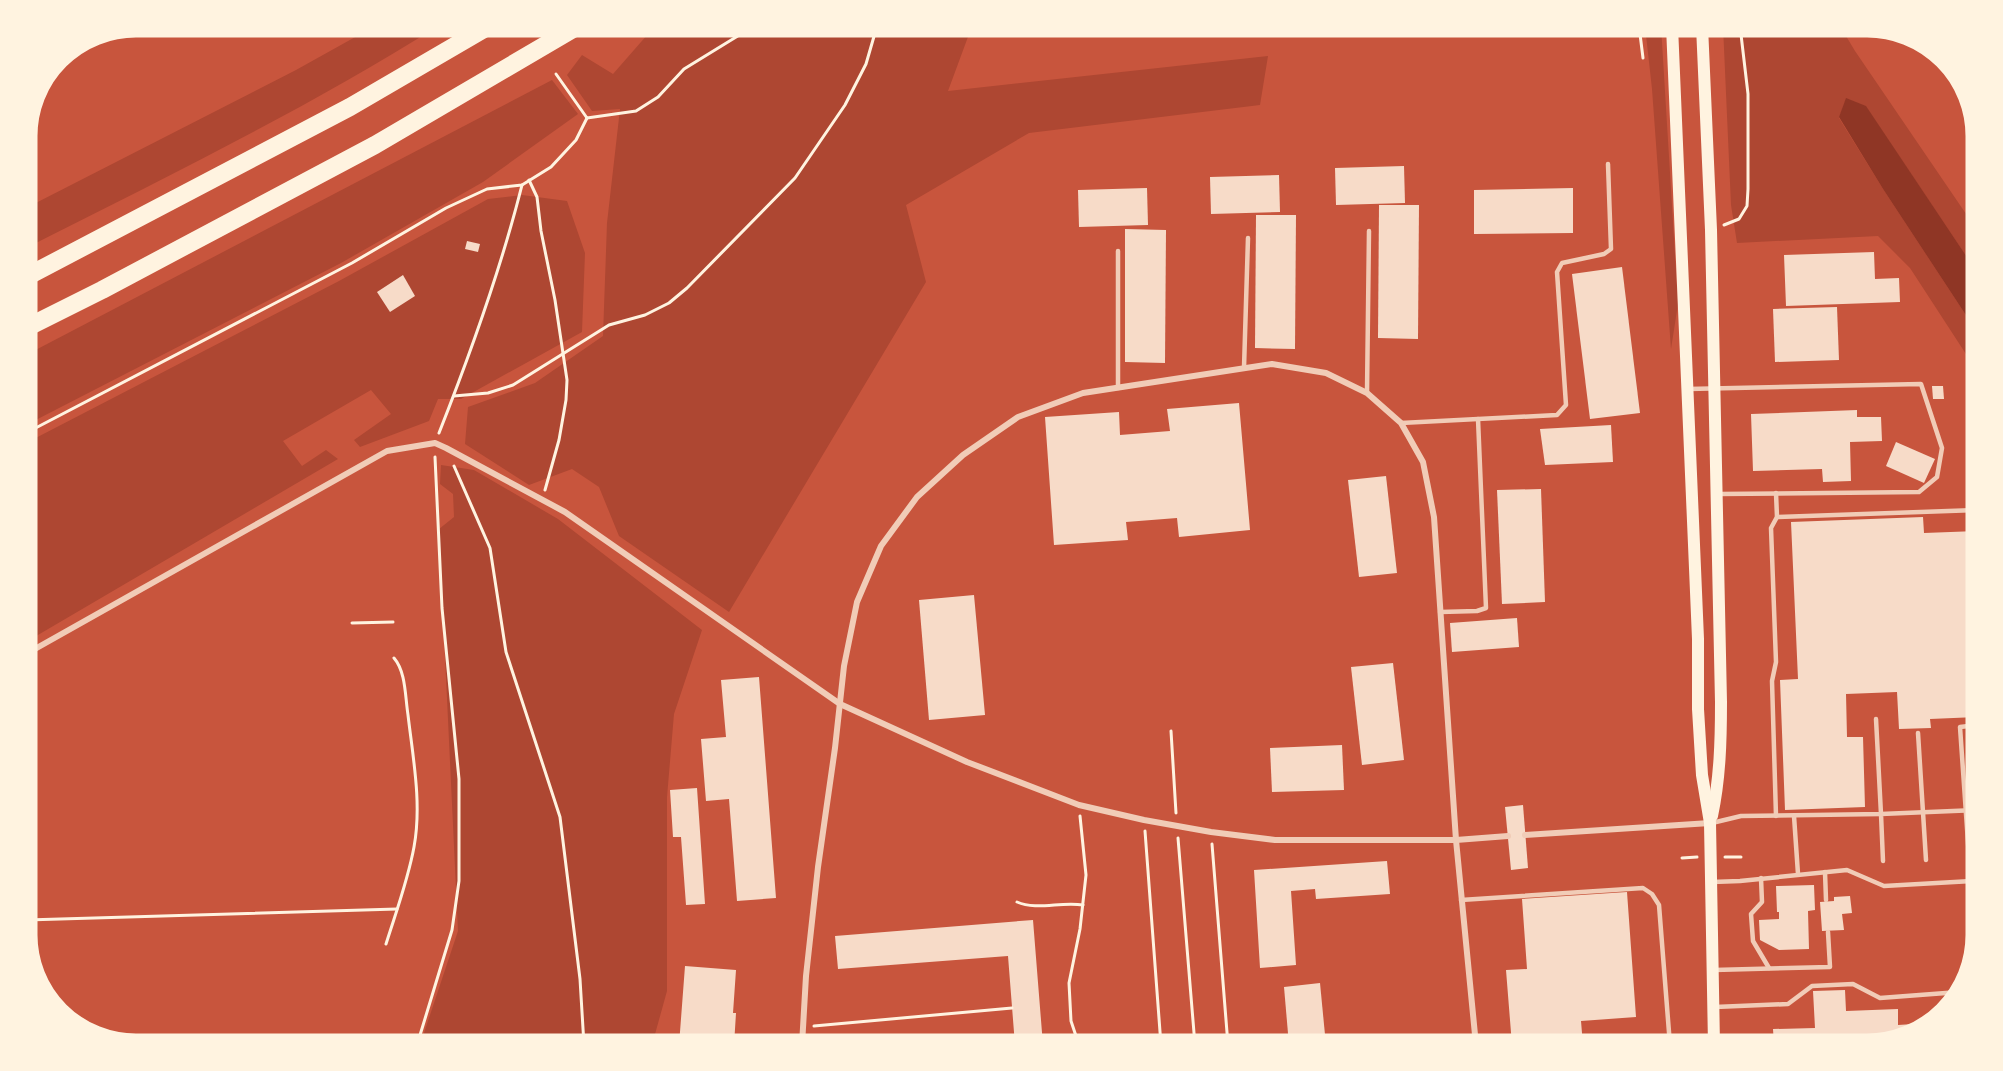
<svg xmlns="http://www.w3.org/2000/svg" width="2003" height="1071" viewBox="0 0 2003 1071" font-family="Inter,sans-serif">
<rect width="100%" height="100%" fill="#c8553d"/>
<!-- green -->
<g fill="#ae4732">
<path d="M375,26H438C306,109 165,178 26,248V208L296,70Z"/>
<polygon points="655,26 972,26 948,91 1268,56 1260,105 1029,133 906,205 926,282 729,612 619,536 599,487 572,469 529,485 465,444 468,407 535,383 603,336 607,223 620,109 592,111 567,75 582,55 613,74"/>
<polygon points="1645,26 1661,26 1678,304 1671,349 1652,89"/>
<polygon points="1723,26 1840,26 1855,51 1977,230 1977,272 1866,107 1846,99 1839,118 1883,189 1977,332 1977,371 1910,268 1878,236 1737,243 1731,205"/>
<polygon points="552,80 578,114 483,182 341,263 26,425 26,355"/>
<polygon points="522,195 567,201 585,253 582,332 461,399 438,399 429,421 360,447 354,440 391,414 371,390 283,441 302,466 326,450 338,459 26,642 26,443 339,281 488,199"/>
<polygon points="441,465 474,470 558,519 702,630 674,714 667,797 667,991 652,1045 420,1045 458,931 439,529 454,517 453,494 440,484"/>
</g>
<!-- water -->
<polygon fill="#8f3625" points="1846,98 1866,106 1977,272 1977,332 1883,189 1839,117"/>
<!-- building -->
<g fill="#f7dbc8">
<polygon points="1404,166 1405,203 1336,205 1335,168"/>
<polygon points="1279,175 1280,212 1211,214 1210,177"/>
<polygon points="1147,188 1148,225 1079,227 1078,190"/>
<polygon points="1573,188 1573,233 1474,234 1474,190"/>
<polygon points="1379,205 1419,205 1418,339 1378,338"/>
<polygon points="1256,215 1296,215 1295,349 1255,348"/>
<polygon points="1125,229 1166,230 1165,363 1125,362"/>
<polygon points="467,241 480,244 478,252 465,249"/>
<polygon points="1874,252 1875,279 1899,278 1900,302 1786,306 1784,255"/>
<polygon points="1622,267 1640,413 1590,419 1572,274"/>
<polygon points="403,275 415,296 390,312 377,292"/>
<polygon points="1837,307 1839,360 1775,362 1773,309"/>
<polygon points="1932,386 1943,386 1944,399 1933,399"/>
<polygon points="1239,403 1250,530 1179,537 1177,518 1126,522 1128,540 1054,545 1045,417 1119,412 1120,435 1170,431 1167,409"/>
<polygon points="1857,410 1857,417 1881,417 1882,441 1850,442 1851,481 1823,482 1822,469 1753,471 1751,414"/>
<polygon points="1611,425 1613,462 1545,465 1540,429"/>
<polygon points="1896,442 1935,459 1924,483 1886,466"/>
<polygon points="1386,476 1397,573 1359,577 1348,480"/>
<polygon points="1541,489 1545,602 1502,604 1497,490"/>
<polygon points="1923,517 1924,533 1977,531 1977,717 1930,719 1931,728 1899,729 1897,692 1846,694 1847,737 1863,737 1865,807 1785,810 1780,680 1798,679 1791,522"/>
<polygon points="974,595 985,715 929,720 919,600"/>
<polygon points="1517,618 1519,647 1452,652 1450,623"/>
<polygon points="1393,663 1404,760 1362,765 1351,667"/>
<polygon points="759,677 776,898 737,901 729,799 706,801 701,739 726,737 721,680"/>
<polygon points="1342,745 1344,790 1272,792 1270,748"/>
<polygon points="697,788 705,904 686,905 681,837 673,837 670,790"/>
<polygon points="1523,805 1528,868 1511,870 1505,807"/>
<polygon points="1387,861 1390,894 1316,899 1315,889 1291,891 1296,965 1260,968 1254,870"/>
<polygon points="1814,885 1815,910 1808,911 1809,949 1779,950 1760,940 1759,920 1779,919 1779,912 1777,912 1776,886"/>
<polygon points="1627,892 1636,1017 1581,1021 1583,1045 1512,1045 1506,970 1527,969 1522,899"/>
<polygon points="1850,896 1852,913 1842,914 1844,930 1822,931 1820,902 1834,901 1834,897"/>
<polygon points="1033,920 1043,1045 1015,1045 1008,956 838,969 835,936"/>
<polygon points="685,966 736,970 733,1013 736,1013 734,1045 679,1045"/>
<polygon points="1320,983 1326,1045 1289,1045 1284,987"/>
<polygon points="1845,990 1846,1011 1898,1009 1898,1025 1929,1023 1930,1026 1867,1045 1774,1045 1773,1029 1815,1028 1813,991"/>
</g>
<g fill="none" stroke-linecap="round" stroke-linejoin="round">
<!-- path -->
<g stroke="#fff3e0" stroke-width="3">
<polyline points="1639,26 1643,58"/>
<polyline points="556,74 587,118"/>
<polyline points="587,118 636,111 658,97 684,69 754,26"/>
<polyline points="529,180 537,197 541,231 555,300 567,380 566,400 559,440 545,490"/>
<polyline points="1724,225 1739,219 1747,206 1748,189 1748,94 1740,26"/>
<polyline points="454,396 488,393 513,385 609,325 645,315 669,303 687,288 795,178 845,105 866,64 877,26"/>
<polyline points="26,433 352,263 446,208 487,189 522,185 551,167 576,140 587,118"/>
<path d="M439,433C471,352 501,269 522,185"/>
<polyline points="454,466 490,548 506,652 560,817 580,979 584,1045"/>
<polyline points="352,623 393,622"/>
<polyline points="1171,731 1176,813"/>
<polyline points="1145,831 1161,1045"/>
<polyline points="1178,838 1195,1045"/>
<polyline points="1212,844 1228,1045"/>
<polyline points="1725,857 1741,857"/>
<polyline points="1682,858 1697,857"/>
<path d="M1017,902C1037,911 1061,901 1083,905"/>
<polyline points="26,920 397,909"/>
<path d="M386,944C396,912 408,880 414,847C422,804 413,758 408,715C405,696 406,672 394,658"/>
<polyline points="814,1026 1012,1008"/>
<polyline points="417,1045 452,930 459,881 459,779 442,608 435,457"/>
<polyline points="1079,1045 1071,1021 1069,983 1080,929 1086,875 1080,816"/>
</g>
<!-- service -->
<g stroke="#f1ccb7" stroke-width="4.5">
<polyline points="1118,251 1118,388"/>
<polyline points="1244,368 1248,238"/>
<polyline points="1688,389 1921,384 1942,448 1937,477 1919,492 1718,494"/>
<polyline points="1367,393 1369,231"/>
<polyline points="1401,423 1557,415 1566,405 1557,272 1562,263 1604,254 1611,249 1608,164"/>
<polyline points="1776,493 1777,517 1771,528 1776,662 1772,681 1776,816"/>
<polyline points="1777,517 1977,510"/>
<polyline points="1440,612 1477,611 1486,608 1478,419"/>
<polyline points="1918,733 1926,860"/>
<polyline points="1794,816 1798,874"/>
<polyline points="1712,823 1741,816 1881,814 1876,719"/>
<polyline points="1969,857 1960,727 1977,725"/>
<polyline points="1883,861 1881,814 1977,810"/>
<polyline points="1825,872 1826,900"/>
<polyline points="1761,878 1762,902 1751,914 1753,941 1769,968"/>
<polyline points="1712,882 1740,881 1847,870 1884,886 1972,881"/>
<polyline points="1461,900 1643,888 1652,894 1659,905 1670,1045"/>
<polyline points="1977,938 1971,869 1977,869"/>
<polyline points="1714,970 1830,967 1828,932"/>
<polyline points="1715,1007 1788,1004 1812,986 1853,984 1880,998 1959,992"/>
</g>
<!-- minor -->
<g stroke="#f1ccb7" stroke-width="6">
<polyline points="26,654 387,451 435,443 446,448 565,512 840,704 967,762 1079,805 1144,820 1211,832 1275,840 1456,840 1508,836"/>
<polyline points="1525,835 1710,823"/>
<polyline points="802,1045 806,976 818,867 835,748 844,666 857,602 881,546 917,497 963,455 1018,417 1083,393 1272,364 1326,373 1367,393 1401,423 1423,462 1434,517 1456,840 1476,1045"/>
</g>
<!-- secondary -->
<g stroke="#fff3e0" stroke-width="12">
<polyline points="1672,26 1698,639 1698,709 1702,775 1710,823 1714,1045"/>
<path d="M1702,26L1711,230L1721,702C1721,741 1720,778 1712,816"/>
</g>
<!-- motorway -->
<g stroke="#fff3e0" stroke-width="18">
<polyline points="26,277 350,107 489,26"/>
<polyline points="26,328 102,290 375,145 578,26"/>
</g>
</g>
<!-- crop -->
<path d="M0 0H2003V1071H0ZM136 36H1867A100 100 0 0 1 1967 136V935A100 100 0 0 1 1867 1035H136A100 100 0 0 1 36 935V136A100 100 0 0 1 136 36Z" fill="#fff3e0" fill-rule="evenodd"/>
<path fill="none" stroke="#fff3e0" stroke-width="3" d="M136 36H1867A100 100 0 0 1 1967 136V935A100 100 0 0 1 1867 1035H136A100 100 0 0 1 36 935V136A100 100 0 0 1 136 36Z"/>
</svg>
